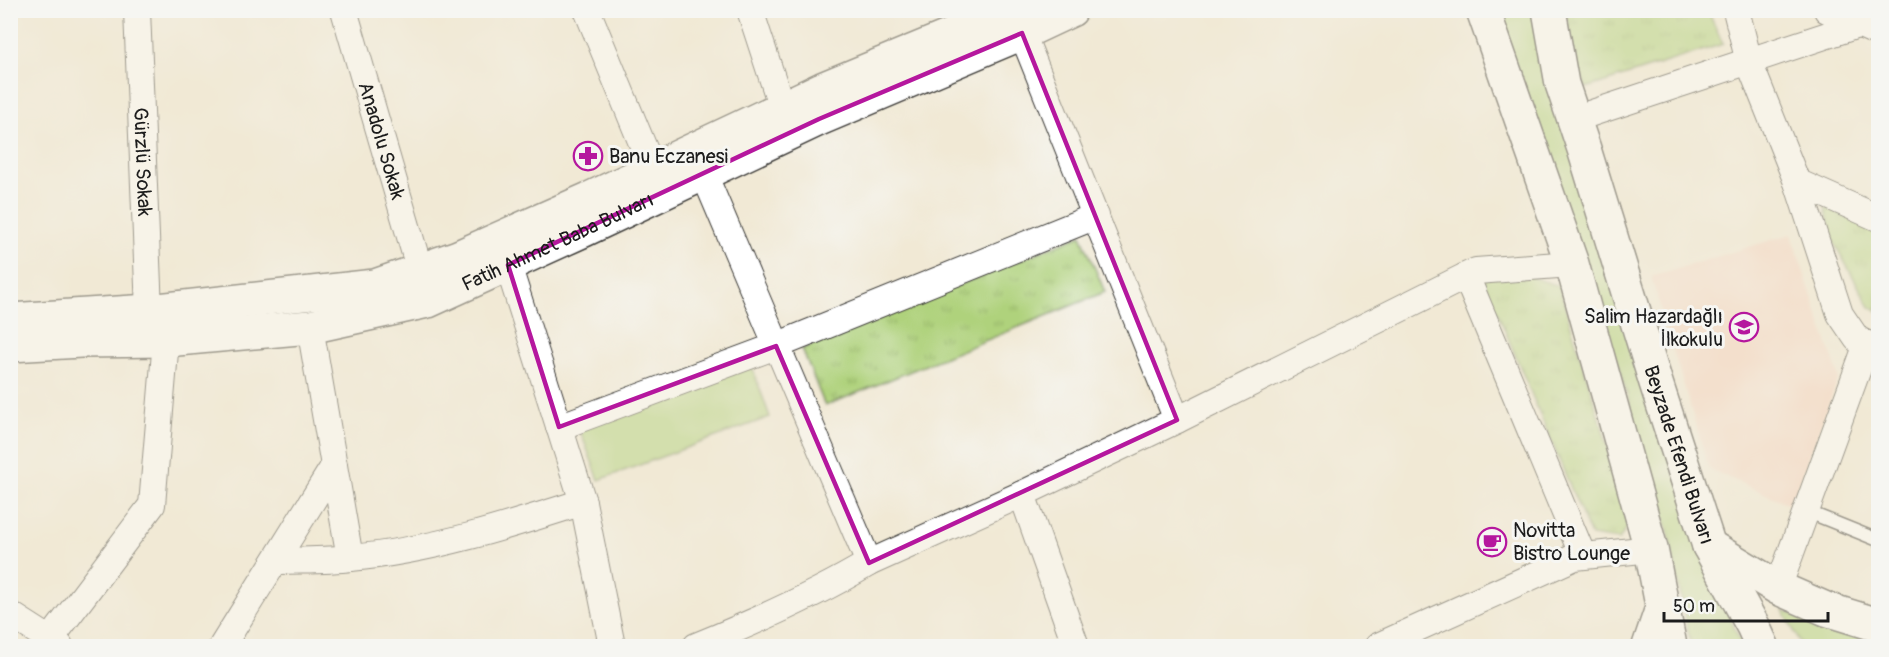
<svg xmlns="http://www.w3.org/2000/svg" width="1889" height="657" viewBox="0 0 1889 657" font-family="Pangolin,sans-serif">
<defs>
<pattern id="park-tufts" width="24" height="20" patternUnits="userSpaceOnUse" patternTransform="scale(1.5)"><rect width="24" height="20" fill="#afd27b"/><path d="M3 7l-1-3M5 7V3M7 7l1-3M15 17l-1-3M17 17v-4M19 17l1-3" fill="none" stroke="#96b46a"/></pattern>
</defs>
<rect width="100%" height="100%" fill="#f6f6f2"/>
<filter id="ink" filterUnits="userSpaceOnUse"><feTurbulence type="fractalNoise" baseFrequency=".0167" numOctaves="2"/><feDisplacementMap in="SourceGraphic" scale="12" xChannelSelector="R" yChannelSelector="G"/><feConvolveMatrix kernelMatrix="1 2 1 2 8 2 1 2 1" color-interpolation-filters="sRGB"/></filter>
<filter id="wash" filterUnits="userSpaceOnUse"><feTurbulence type="fractalNoise" baseFrequency=".008" numOctaves="4" result="noise"/><feDisplacementMap in="SourceGraphic" scale="24" xChannelSelector="R" yChannelSelector="G"/><feGaussianBlur stdDeviation="1.35" result="paint"/><feColorMatrix in="noise" values="0 0 0 0 0 0 0 0 0 0 0 0 0 0 0 0 0 1.4 0 .05"/><feComposite in="paint" operator="in"/></filter>
<g filter="url(#wash)">
<rect width="100%" height="100%" fill="#f1e9d5"/>
<!-- built -->
<polygon fill="#f5d3c1" points="1791,234 1839,377 1791,505 1709,469 1651,277"/>
<!-- grass -->
<g fill="#afd27b" stroke="#66774c" stroke-width="1.5">
<polygon points="1497,11 1535,11 1718,588 1742,646 1691,646 1668,531 1620,371"/>
<polygon points="751,364 770,417 599,480 579,428"/>
<polygon points="1783,610 1859,636 1878,641 1878,646 1802,646"/>
</g>
<!-- park -->
<g fill="url(#park-tufts)" stroke="#66774c" stroke-width="1.5">
<polygon points="1566,11 1708,11 1723,44 1586,88 1571,51"/>
<polygon points="1825,207 1878,230 1878,312 1870,307 1834,243"/>
<polygon points="1081,235 1105,292 825,406 802,349"/>
<polygon points="1525,275 1559,286 1631,522 1619,540 1591,536 1482,276"/>
</g>
</g>
<g filter="url(#ink)">
<g fill="none" stroke-linecap="round" stroke-linejoin="round">
<!-- service casing -->
<g stroke="#3c3b38" stroke-width="15">
<polyline id="service" points="1806,511 1878,540"/>
</g>
<!-- minor casing -->
<g stroke="#3c3b38" stroke-width="28">
<g id="minor">
<path id="s1" d="M137,10L149,311"/>
<path id="s2" d="M344,10L420,271"/>
<polyline points="587,10 653,170"/>
<polyline points="750,10 782,108"/>
<polyline points="1736,10 1749,62 1797,182 1840,314 1857,339 1878,350"/>
<polyline points="1827,10 1878,33"/>
<polyline points="1022,33 1177,420"/>
<polyline points="1574,119 1858,25"/>
<polyline points="704,174 869,563"/>
<polyline points="1797,182 1878,218"/>
<polyline points="508,265 583,502 612,646"/>
<polyline points="1466,276 1583,556"/>
<polyline points="310,327 350,558"/>
<polyline points="559,427 776,346 1096,216"/>
<polyline points="1022,494 1076,646"/>
<path d="M277,561C301,560 326,561 351,558C430,551 508,526 583,502"/>
<polyline points="1778,588 1867,344"/>
<polyline points="10,614 60,646"/>
<polyline points="50,640 152,505 166,340"/>
<polyline points="222,646 334,466"/>
<path d="M696,646C755,622 814,596 869,563L1022,494L1177,420L1476,271L1572,264"/>
<polyline points="1378,646 1575,557 1651,549"/>
</g>
</g>
<!-- secondary casing -->
<g stroke="#3c3b38" stroke-width="36">
<g id="secondary">
<polyline points="1483,10 1572,264 1651,549 1670,646"/>
<path id="s3" d="M1549,10L1562,84L1584,149L1656,383L1709,546L1753,626L1762,646"/>
<polyline points="10,320 149,311 375,286 458,257 589,199 822,89 1013,10"/>
<path id="s4" d="M10,345L81,341L166,340L310,327L428,301L584,230L819,119L1022,33L1071,10"/>
</g>
</g>
<!-- trunk casing -->
<g stroke="#3c3b38" stroke-width="36">
<g id="trunk">
<polyline points="1709,546 1778,588 1826,609 1878,625"/>
<polyline points="1649,646 1663,605"/>
</g>
</g>
<!-- service -->
<use href="#service" stroke="#fff" stroke-width="12"/>
<!-- minor -->
<use href="#minor" stroke="#fff" stroke-width="26"/>
<!-- secondary -->
<use href="#secondary" stroke="#fff" stroke-width="33"/>
<!-- trunk -->
<use href="#trunk" stroke="#fff" stroke-width="33"/>
</g>
</g>
<!-- marked area -->
<path d="M0 0H1889V657H0ZM1022,33L1177,420L869,563L776,346L559,427L508,265L819,119Z" fill="#f1e9d5" fill-opacity=".55" fill-rule="evenodd"/>
<path fill="none" stroke="#b5179e" stroke-width="4.5" stroke-linejoin="round" d="M1022,33L1177,420L869,563L776,346L559,427L508,265L819,119Z"/>
<!-- icons -->
<defs>
<g id="pharmacy-ring" transform="scale(1.5)"><circle r="9.5" fill="#f6f6f2" stroke="#b5179e" stroke-width="1.5"/><path d="M-2-6h4v4h4v4h-4v4h-4v-4h-4v-4h4Z" fill="#b5179e"/></g>
<g id="school-ring" transform="scale(1.5)"><circle r="9.5" fill="#f6f6f2" stroke="#b5179e" stroke-width="1.5"/><path d="M0-5L7-2L0 1L-7-2ZM-4 1L0 2.5L4 1V4Q0 6-4 4Z" fill="#b5179e"/></g>
<g id="cafe-ring" transform="scale(1.5)"><circle r="9.5" fill="#f6f6f2" stroke="#b5179e" stroke-width="1.5"/><path d="M-5.5-4.5H6V0H3Q3 3.5 0 3.5H-2.5Q-5.5 3.5-5.5 0ZM3-3.2v2h1.7v-2ZM-6 4.5H4V6H-6Z" fill="#b5179e"/></g>
</defs>
<g fill-rule="evenodd">
<use href="#pharmacy-ring" x="588" y="156"/>
<use href="#school-ring" x="1744" y="327"/>
<use href="#cafe-ring" x="1492" y="542"/>
</g>
<g text-anchor="middle" dominant-baseline="central" stroke-width="6" stroke-linejoin="round" paint-order="stroke">
<!-- street labels -->
<g font-size="20" fill="#1c1c1c" stroke="#f6f6f2">
<text stroke="none"><textPath href="#s2" startOffset="136">Anadolu Sokak</textPath></text>
<text stroke="none"><textPath href="#s1" startOffset="152">Gürzlü Sokak</textPath></text>
<text stroke="none"><textPath href="#s4" startOffset="564">Fatih Ahmet Baba Bulvarı</textPath></text>
<text stroke="none"><textPath href="#s3" startOffset="464">Beyzade Efendi Bulvarı</textPath></text>
</g>
<!-- poi labels -->
<g font-size="20" fill="#1c1c1c" stroke="#f6f6f2" text-anchor="start">
<text x="609" y="156">Banu Eczanesi</text>
<text x="1723" y="316" text-anchor="end">Salim Hazardağlı<tspan x="1723" dy="23">İlkokulu</tspan></text>
<text x="1513" y="530">Novitta<tspan x="1513" dy="23">Bistro Lounge</tspan></text>
</g>
</g>
<!-- margin -->
<rect width="1889" height="657" fill="none" stroke="#f6f6f2" stroke-width="36"/>
<!-- scale -->
<path d="M1664 612v9h164v-9" fill="none" stroke="#1c1c1c" stroke-width="3"/>
<text x="1673" y="612" font-size="18" fill="#1c1c1c" stroke="#f6f6f2" stroke-width="4.5" paint-order="stroke">50 m</text>
</svg>
